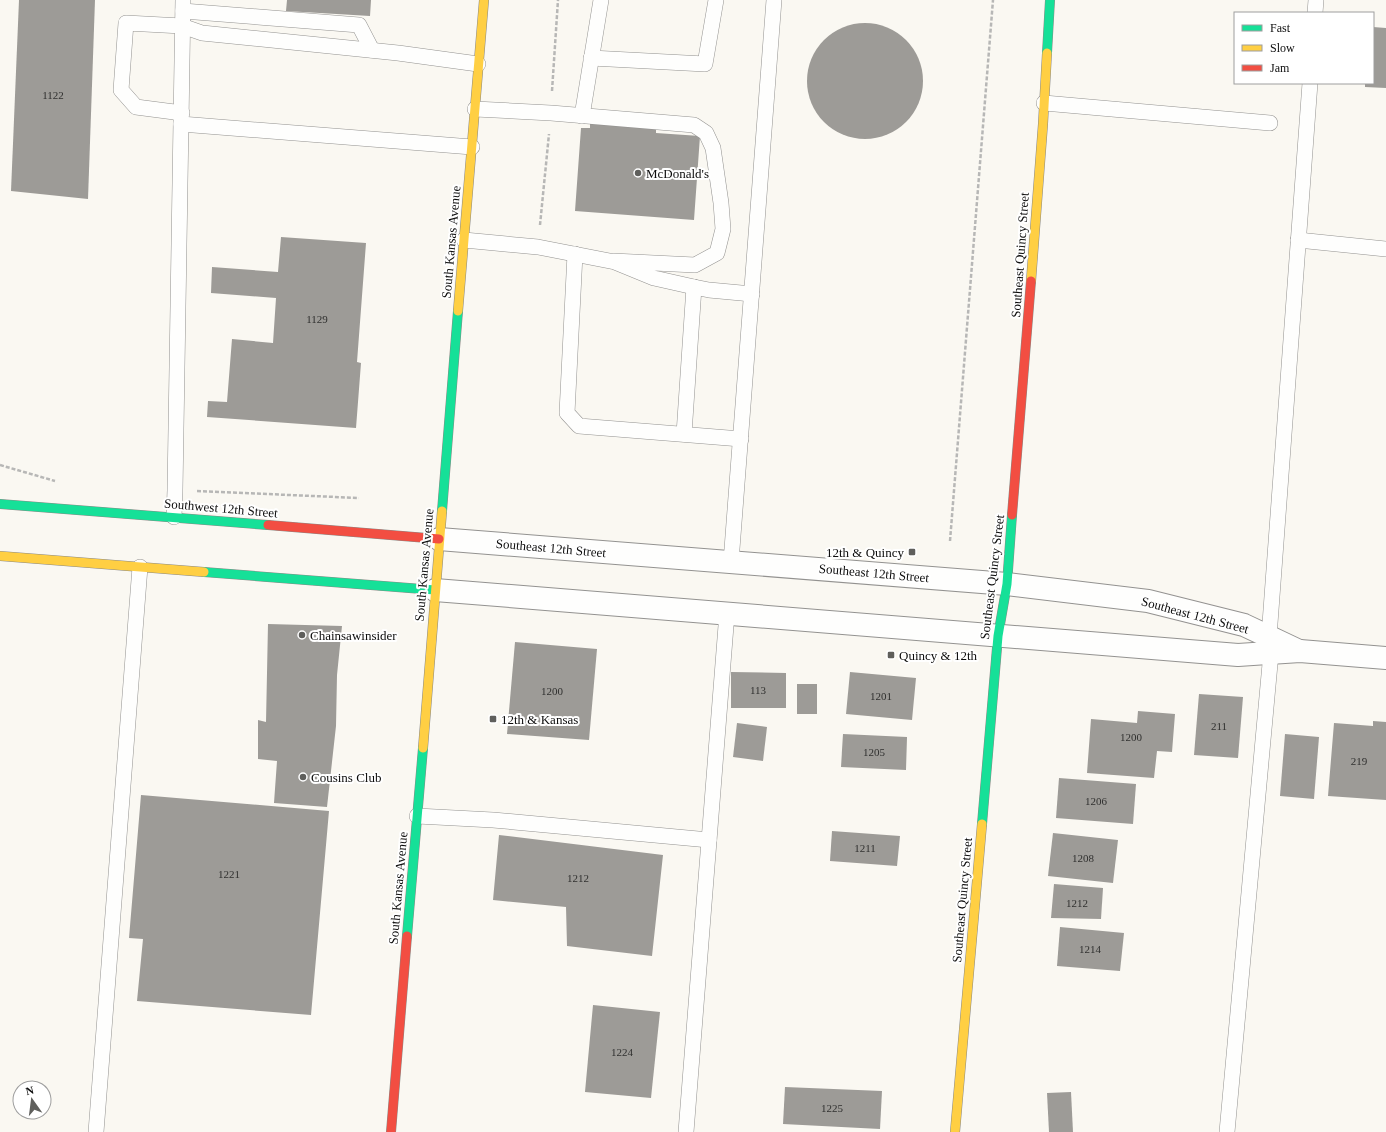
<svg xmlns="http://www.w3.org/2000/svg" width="1386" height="1132" viewBox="0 0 1386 1132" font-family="'Times New Roman',serif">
<rect width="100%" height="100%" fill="#faf8f2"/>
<!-- building -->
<g fill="#9d9b97">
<polygon points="19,0 95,0 88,199 11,191"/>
<polygon points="287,0 371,0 370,16 286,11"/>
<circle cx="865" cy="81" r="58"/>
<polygon points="1373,27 1386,28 1386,88 1365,87 1365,83 1373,83"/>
<polygon points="590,120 656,125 656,133 700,136 694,220 575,211 581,128 590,128"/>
<polygon points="281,237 366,243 357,362 361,363 356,428 207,417 208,401 227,402 232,339 273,343 276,298 211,293 212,267 278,272"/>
<polygon points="268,624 342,626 337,675 336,726 327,807 274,803 277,761 258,759 258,720 266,722"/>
<polygon points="515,642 597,649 589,740 507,734"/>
<polygon points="731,672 786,673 786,708 731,708"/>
<polygon points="850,672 916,678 912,720 846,714"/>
<rect x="797" y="684" width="20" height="30"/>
<polygon points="1199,694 1243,697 1238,758 1194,755"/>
<polygon points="1138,711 1175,714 1172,752 1157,751 1154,778 1087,773 1091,719 1137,723"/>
<polygon points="1373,721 1386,722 1386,800 1328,796 1334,723 1373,726"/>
<polygon points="737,723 767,727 763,761 733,757"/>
<polygon points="843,734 907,737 906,770 841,767"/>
<polygon points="1285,734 1319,737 1314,799 1280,796"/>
<polygon points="1059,778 1136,784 1133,824 1056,818"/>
<polygon points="141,795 329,811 311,1015 137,1001 143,939 129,938"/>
<polygon points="832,831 900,836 897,866 830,861"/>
<polygon points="1053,833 1118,840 1113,883 1048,876"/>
<polygon points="499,835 663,855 652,956 567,946 566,907 493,900"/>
<polygon points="1054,884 1103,888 1101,919 1051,918"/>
<polygon points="1060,927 1124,933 1120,971 1057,966"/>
<polygon points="593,1005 660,1012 651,1098 585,1092"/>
<polygon points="785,1087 882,1091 880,1129 783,1124"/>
<polygon points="1071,1092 1073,1132 1049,1132 1047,1093"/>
</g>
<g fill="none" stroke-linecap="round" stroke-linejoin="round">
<!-- lane casing -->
<g stroke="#939290" stroke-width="16">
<g id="lane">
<polyline points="183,11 359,25 372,50"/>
<polyline points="1315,13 1316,0"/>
<polyline points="591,58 705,64 716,0"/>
<polyline points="1044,103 1270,123"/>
<polyline points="475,109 551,113 694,125 706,133 713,148 721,203 723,229 717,253 695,265 613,261"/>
<polyline points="182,113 136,107 121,90 126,23 182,26 202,33 398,53 478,64"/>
<polyline points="582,116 601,0"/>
<polyline points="181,124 472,147"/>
<polyline points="464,240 538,247 615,262 654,278 694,287 709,290 752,294"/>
<polyline points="1298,240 1386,249"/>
<polyline points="575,254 567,413 579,426 741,439"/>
<polyline points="684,434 694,287"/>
<polyline points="174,517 175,490 183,0"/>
<polyline points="731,562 774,0"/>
<polyline points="1269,637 1310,83"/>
<polyline points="417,816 493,820 709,840"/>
<polyline points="96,1132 140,567"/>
<polyline points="686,1132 727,613"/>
<polyline points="1227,1132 1271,653"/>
</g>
</g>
<!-- street casing -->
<g stroke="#939290" stroke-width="24">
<g id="street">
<polyline points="439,539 1007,584 1148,601 1244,625 1297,650"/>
<polyline points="435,590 1238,655 1300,651 1386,658"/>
</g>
</g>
<!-- fast casing -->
<g stroke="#8a8986" stroke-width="10">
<g id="fast">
<polyline points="1047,53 1050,0"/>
<polyline points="0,504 268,525"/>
<polyline points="442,511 458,311"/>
<polyline points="204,572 435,590"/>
<polyline points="982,824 998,636 1007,584 1012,515"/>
<polyline points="407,936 423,748"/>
</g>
</g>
<!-- slow casing -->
<g stroke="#8a8986" stroke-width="10">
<g id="slow">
<polyline points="1031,281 1043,124 1047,53"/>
<polyline points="458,311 484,0"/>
<polyline points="0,556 204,572"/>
<polyline points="423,748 442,511"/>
<polyline points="955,1132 982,824"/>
</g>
</g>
<!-- jam casing -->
<g stroke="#8a8986" stroke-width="10">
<g id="jam">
<polyline points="1012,515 1031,281"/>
<polyline points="268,525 439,539"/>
<polyline points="391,1132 407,936"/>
</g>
</g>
<!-- path -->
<g stroke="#b7b7b6" stroke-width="2.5" stroke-dasharray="4 2" stroke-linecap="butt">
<polyline points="552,91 558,0"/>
<polyline points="540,225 549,134"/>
<polyline points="0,465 55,481"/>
<polyline points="197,491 359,498"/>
<polyline points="950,541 993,0"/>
</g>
<!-- lane -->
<use href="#lane" stroke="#fefefd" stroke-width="15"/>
<!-- street -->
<use href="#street" stroke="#fefefd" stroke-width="22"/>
<!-- fast -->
<use href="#fast" stroke="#16e098" stroke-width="9"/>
<!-- slow -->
<use href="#slow" stroke="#ffcf43" stroke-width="9"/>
<!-- jam -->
<use href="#jam" stroke="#f24e42" stroke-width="9"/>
</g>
<!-- markers -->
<g fill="#5f5f5c" stroke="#fff" stroke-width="1.5">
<circle cx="638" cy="173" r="4"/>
<rect x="908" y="548" width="8" height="8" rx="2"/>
<circle cx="302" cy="635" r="4"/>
<rect x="887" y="651" width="8" height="8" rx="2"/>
<rect x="489" y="715" width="8" height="8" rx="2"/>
<circle cx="303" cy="777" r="4"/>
</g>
<g text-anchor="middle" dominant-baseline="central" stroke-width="4" stroke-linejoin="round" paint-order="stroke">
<!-- number labels -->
<g font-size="11" fill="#30302f">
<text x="53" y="95">1122</text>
<text x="317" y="319">1129</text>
<text x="758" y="690">113</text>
<text x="552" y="691">1200</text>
<text x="881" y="696">1201</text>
<text x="1219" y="726">211</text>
<text x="1131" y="737">1200</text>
<text x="874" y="752">1205</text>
<text x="1359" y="761">219</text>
<text x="1096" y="801">1206</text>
<text x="865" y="848">1211</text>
<text x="1083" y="858">1208</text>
<text x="229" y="874">1221</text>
<text x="578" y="878">1212</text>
<text x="1077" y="903">1212</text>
<text x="1090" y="949">1214</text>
<text x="622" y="1052">1224</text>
<text x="832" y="1108">1225</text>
</g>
<!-- poi labels -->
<g font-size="13" fill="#0c0c0c" stroke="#fff" text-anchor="start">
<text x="646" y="173">McDonald's</text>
<text x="904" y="552" text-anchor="end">12th &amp; Quincy</text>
<text x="310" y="635">Chainsawinsider</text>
<text x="899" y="655">Quincy &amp; 12th</text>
<text x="501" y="719">12th &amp; Kansas</text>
<text x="311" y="777">Cousins Club</text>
</g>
<!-- street labels -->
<g font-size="13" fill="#0c0c0c" stroke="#fff">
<text transform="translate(451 242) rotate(-85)">South Kansas Avenue</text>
<text transform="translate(1020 255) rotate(-86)">Southeast Quincy Street</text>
<text transform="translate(221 508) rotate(5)">Southwest 12th Street</text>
<text transform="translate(551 548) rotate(5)">Southeast 12th Street</text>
<text transform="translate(424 565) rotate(-85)">South Kansas Avenue</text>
<text transform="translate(874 573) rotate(5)">Southeast 12th Street</text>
<text transform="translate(992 577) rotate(-83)">Southeast Quincy Street</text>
<text transform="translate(1195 615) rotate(15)">Southeast 12th Street</text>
<text transform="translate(398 888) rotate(-85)">South Kansas Avenue</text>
<text transform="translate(962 900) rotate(-85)">Southeast Quincy Street</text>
</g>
</g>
<!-- legend -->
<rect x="1234" y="12" width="140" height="72" fill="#ffffff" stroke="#9e9e9e"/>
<rect x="1242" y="25" width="20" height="6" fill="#16e098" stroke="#9e9e9e"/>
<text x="1270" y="32" font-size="12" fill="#0c0c0c">Fast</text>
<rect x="1242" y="45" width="20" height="6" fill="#ffcf43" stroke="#9e9e9e"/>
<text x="1270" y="52" font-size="12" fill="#0c0c0c">Slow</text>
<rect x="1242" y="65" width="20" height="6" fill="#f24e42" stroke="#9e9e9e"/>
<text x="1270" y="72" font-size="12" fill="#0c0c0c">Jam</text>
<!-- north arrow -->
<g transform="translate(32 1100) rotate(346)"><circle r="19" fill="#ffffff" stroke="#9e9e9e"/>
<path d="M0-3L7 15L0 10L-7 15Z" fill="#5f5f5c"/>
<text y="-6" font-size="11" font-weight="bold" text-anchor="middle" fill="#0c0c0c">N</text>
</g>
</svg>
